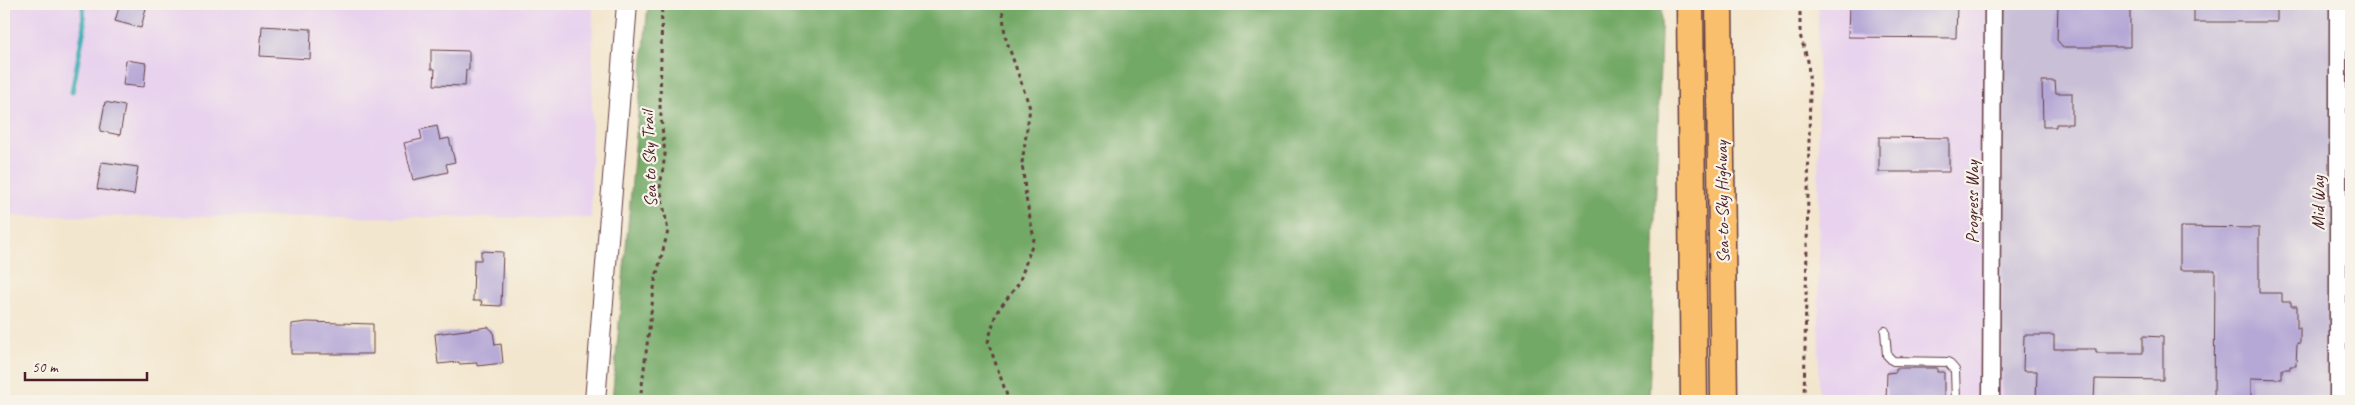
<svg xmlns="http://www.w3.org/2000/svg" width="2355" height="405" viewBox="0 0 2355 405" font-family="Caveat,sans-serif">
<rect width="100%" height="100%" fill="#f7f3e8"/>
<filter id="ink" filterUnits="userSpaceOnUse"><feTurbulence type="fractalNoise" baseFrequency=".02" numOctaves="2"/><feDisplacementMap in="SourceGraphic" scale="10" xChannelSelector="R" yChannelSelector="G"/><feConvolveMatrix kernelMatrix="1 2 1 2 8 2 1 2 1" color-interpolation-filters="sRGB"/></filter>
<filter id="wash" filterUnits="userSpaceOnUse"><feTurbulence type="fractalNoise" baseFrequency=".0096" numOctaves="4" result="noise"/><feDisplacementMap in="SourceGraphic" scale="20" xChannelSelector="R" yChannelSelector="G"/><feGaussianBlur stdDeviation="1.12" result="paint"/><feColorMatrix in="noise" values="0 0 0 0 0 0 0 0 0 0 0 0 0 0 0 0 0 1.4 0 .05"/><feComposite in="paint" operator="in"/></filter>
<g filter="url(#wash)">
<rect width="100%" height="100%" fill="#f3e6ce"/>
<!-- built -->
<g fill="#e8d2ee">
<polygon points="4,4 593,4 591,218 4,216"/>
<polygon points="1818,4 2003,4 2002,401 1819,401"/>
</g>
<!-- industrial -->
<polygon fill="#c9bfd7" points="2003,4 2351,4 2351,401 2002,401"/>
<!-- forest -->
<polygon fill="#73a966" stroke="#5e6448" points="648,4 1662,4 1649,401 612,401"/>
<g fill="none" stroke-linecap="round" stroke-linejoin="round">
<!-- stream -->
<polyline stroke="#3caeb5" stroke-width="5" points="72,92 84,28 83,4"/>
</g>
<g id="blocks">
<!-- building -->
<g fill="#b5a8d6">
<polygon points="120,4 147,4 141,28 115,21"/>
<polygon points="1849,4 1957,4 1956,38 1848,37"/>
<polygon points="2058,4 2130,4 2130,47 2063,47 2057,40"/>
<rect x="2194" y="4" width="83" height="18"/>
<polygon points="262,26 311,29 310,59 260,56"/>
<polygon points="431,50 469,51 469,70 466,70 465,86 434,85 435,69 431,69"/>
<polygon points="126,60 146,63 144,87 123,85"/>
<polygon points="2042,81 2055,81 2056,93 2072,93 2072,124 2056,124 2056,127 2043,127"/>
<polygon points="105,102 125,106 120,135 100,131"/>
<polygon points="437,126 440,140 449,138 455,162 446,164 448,172 413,180 404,143 422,139 420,130"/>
<polygon points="1879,137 1949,138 1949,172 1879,172"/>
<polygon points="102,162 138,167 134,195 97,189"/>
<polygon points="2180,227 2259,228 2259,293 2282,293 2282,302 2291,302 2291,306 2297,306 2297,328 2300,328 2300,343 2297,343 2296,366 2290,366 2290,369 2282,369 2282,379 2251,378 2251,401 2214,401 2215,270 2180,270"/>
<polygon points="481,251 503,252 501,306 481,305 482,301 473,301 474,260 481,260"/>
<polygon points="307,322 373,324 373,354 291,354 291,324"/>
<polygon points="488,327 493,331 495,345 501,344 503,363 477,366 477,363 459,364 459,362 438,364 435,334"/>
<polygon points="2024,335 2054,335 2054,349 2096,349 2096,353 2143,353 2143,336 2163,337 2163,380 2095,379 2094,401 2036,401 2037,371 2023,371"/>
<polygon points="1896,368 1937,368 1937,372 1944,372 1944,401 1886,401 1887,373 1896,372"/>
</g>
</g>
</g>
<g filter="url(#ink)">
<use href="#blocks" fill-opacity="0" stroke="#633d43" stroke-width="1"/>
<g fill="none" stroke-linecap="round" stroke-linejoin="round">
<!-- service casing -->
<g stroke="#633d43" stroke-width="10">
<polyline id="service" points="1885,331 1887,355 1893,361 1948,362 1955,370 1956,401"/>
</g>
<!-- minor casing -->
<g stroke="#633d43" stroke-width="19">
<g id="minor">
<polyline points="2338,4 2338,401"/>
<polyline points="1991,401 1993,4"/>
</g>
</g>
<!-- tertiary casing -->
<g stroke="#633d43" stroke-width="22">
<polyline id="tertiary" points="595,401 627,4"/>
</g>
<!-- trunk casing -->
<g stroke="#633d43" stroke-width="29">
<g id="trunk">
<polyline points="1690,4 1694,401"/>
<polyline points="1719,4 1724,401"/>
</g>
</g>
<!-- path -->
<g stroke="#633d43" stroke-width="3" stroke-dasharray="4 4" stroke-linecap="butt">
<polyline points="1002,4 1005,36 1030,108 1022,163 1026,198 1034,239 1019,283 996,313 988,342 1009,401"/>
<polyline points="1800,4 1800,35 1808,61 1810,89 1804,401"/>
<polyline points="640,401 655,281 668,231 660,187 665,155 660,107 662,4"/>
</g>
<!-- service -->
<use href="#service" stroke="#fff" stroke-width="8"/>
<!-- minor -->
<use href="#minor" stroke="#fff" stroke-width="16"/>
<!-- tertiary -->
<use href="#tertiary" stroke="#fff" stroke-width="20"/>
<!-- trunk -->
<use href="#trunk" stroke="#f9bf6d" stroke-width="26"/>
</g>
</g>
<g text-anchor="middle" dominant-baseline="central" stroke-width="4.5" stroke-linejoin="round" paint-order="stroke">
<!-- street labels -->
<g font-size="18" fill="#4a1f2b" stroke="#f7f3e8">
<text transform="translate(649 159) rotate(-92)">Sea to Sky Trail</text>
<text transform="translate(1722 202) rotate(-91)">Sea-to-Sky Highway</text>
<text transform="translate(1972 202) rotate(-90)">Progress Way</text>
<text transform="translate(2318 203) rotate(-90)">Mid Way</text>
</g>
</g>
<!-- margin -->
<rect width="2355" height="405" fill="none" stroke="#f7f3e8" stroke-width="20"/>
<!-- scale -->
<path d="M25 372v8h122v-8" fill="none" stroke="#4a1f2b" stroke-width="2.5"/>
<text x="32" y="372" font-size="15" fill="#4a1f2b" stroke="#f7f3e8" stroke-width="4" paint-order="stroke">50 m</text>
</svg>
